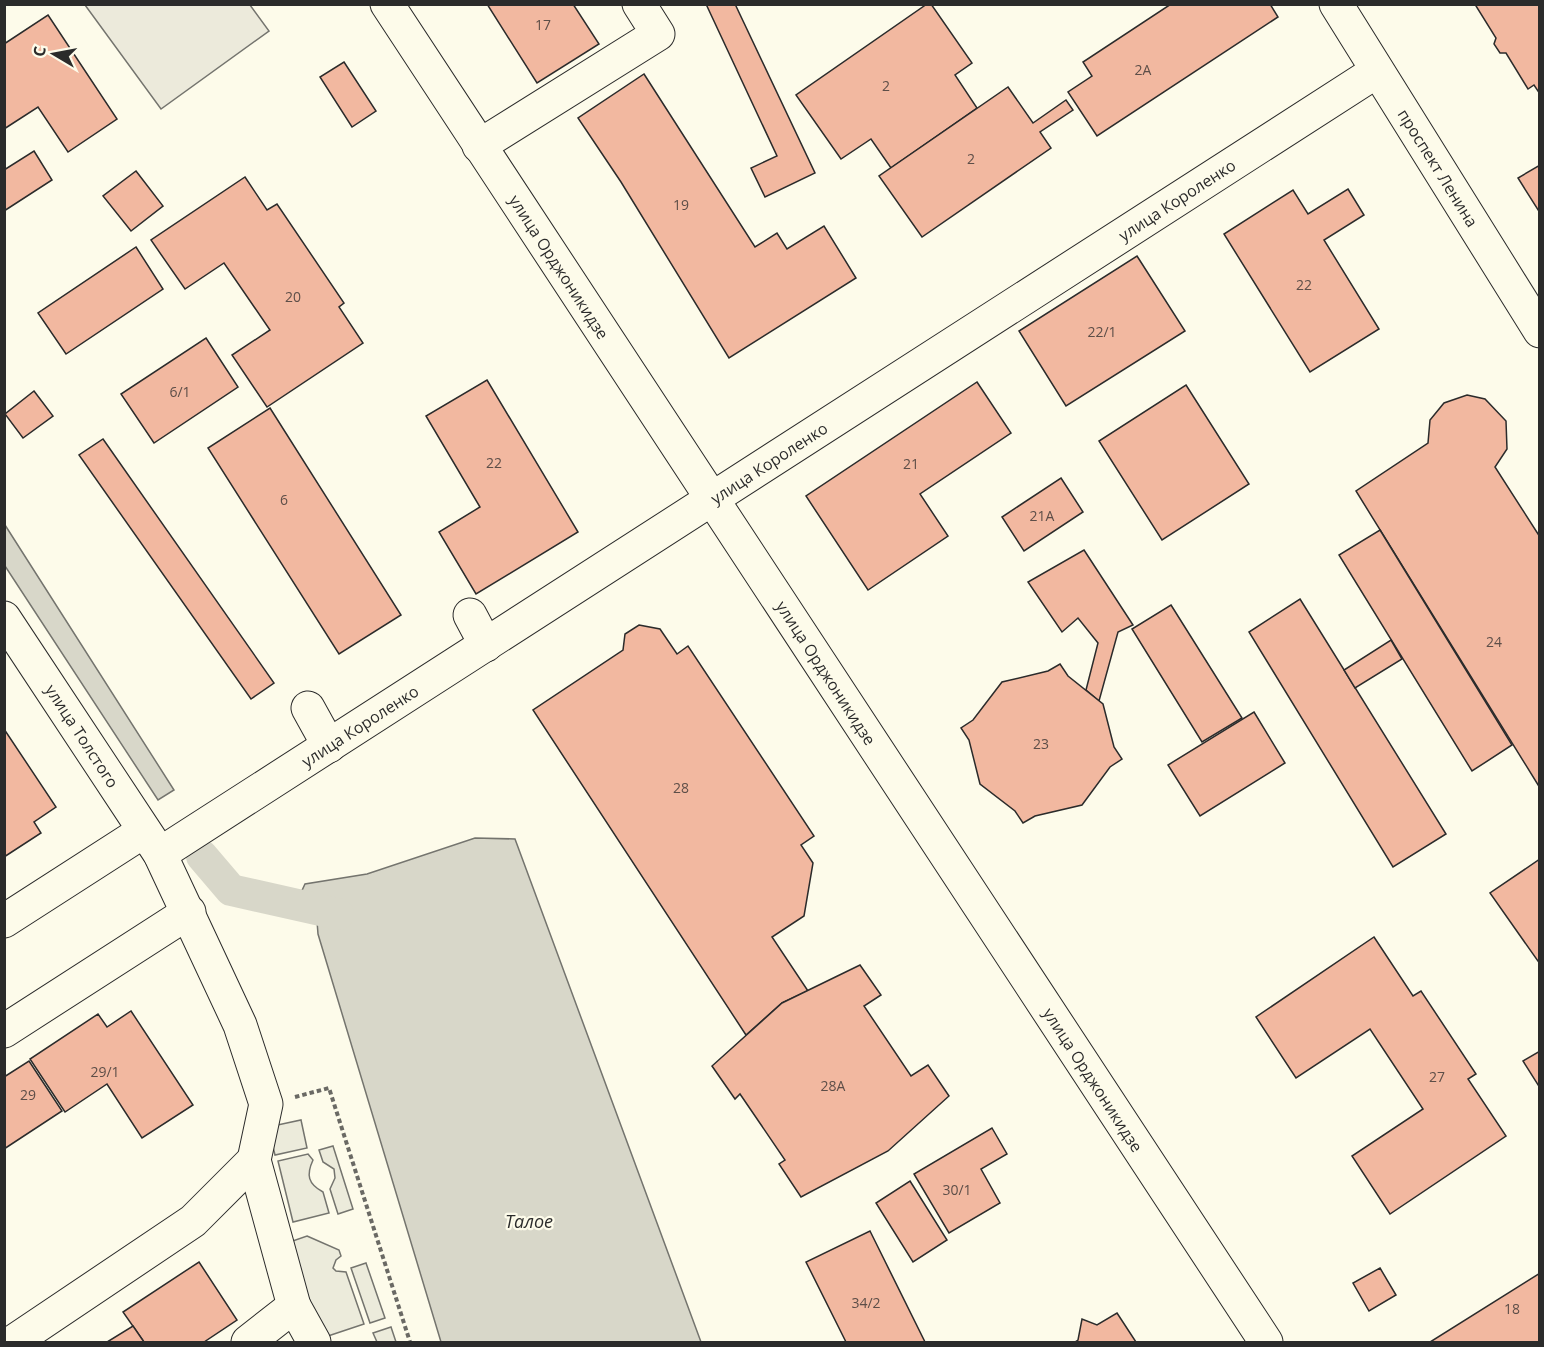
<svg xmlns="http://www.w3.org/2000/svg" width="1544" height="1347" viewBox="0 0 1544 1347" font-family="'Open Sans',sans-serif">
<rect width="100%" height="100%" fill="#fdfbea"/>
<!-- green -->
<g fill="#ecebdb" stroke="#74746e" stroke-width="1.5">
<polygon points="301,1120 307,1148 275,1155 268,1127"/>
<polygon points="333,1146 353,1209 338,1214 330,1189 335,1178 334,1169 323,1162 319,1150"/>
<path d="M308,1154L313,1160C306,1175 308,1184 323,1192L329,1213L293,1222L278,1161Z"/>
<polygon points="307,1236 339,1250 341,1256 336,1260 333,1268 336,1271 346,1272 364,1324 316,1340 284,1244"/>
<polygon points="366,1263 385,1318 370,1323 351,1268"/>
<polygon points="391,1327 396,1342 377,1342 373,1333"/>
</g>
<!-- parking -->
<polygon fill="#eceadb" stroke="#74746e" stroke-width="1.5" points="85,5 250,5 269,31 161,109"/>
<!-- water -->
<g fill="#d8d7c9" stroke="#74746e" stroke-width="1.5">
<polygon points="5,525 174,790 158,800 5,566"/>
<polygon points="475,838 515,839 701,1342 441,1342 318,934 317,921 292,912 305,884 367,874"/>
</g>
<g fill="none" stroke-linecap="round" stroke-linejoin="round">
<!-- canal -->
<polyline stroke="#d8d7c9" stroke-width="32" points="202,856 231,890 338,914"/>
</g>
<!-- building -->
<g fill="#f2b8a0" stroke="#2b2b2b" stroke-width="1.5">
<polygon points="487,4 573,4 599,44 537,83"/>
<polygon points="706,4 735,4 815,173 765,197 751,168 777,156"/>
<polygon points="927,4 931,4 972,63 955,75 977,108 891,168 871,139 841,159 796,95"/>
<polygon points="1171,4 1270,4 1278,17 1097,136 1068,92 1092,76 1083,62"/>
<polygon points="1479,4 1540,4 1540,94 1534,85 1528,89 1506,53 1500,53 1494,44 1496,38 1476,6"/>
<polygon points="48,15 117,119 68,152 38,107 4,129 4,44"/>
<polygon points="344,62 376,111 352,127 320,77"/>
<polygon points="644,74 755,247 777,233 787,249 824,226 856,278 729,358 621,182 578,118"/>
<polygon points="1008,87 1033,123 1066,100 1073,110 1040,132 1051,148 922,237 879,176"/>
<polygon points="34,151 52,180 4,211 4,170"/>
<polygon points="1540,165 1540,213 1518,178"/>
<polygon points="136,171 163,206 131,231 103,196"/>
<polygon points="245,177 267,210 277,204 344,303 339,307 363,343 267,407 232,355 270,330 224,263 185,289 151,240"/>
<polygon points="1348,189 1364,215 1324,240 1379,329 1310,372 1224,234 1293,190 1308,214"/>
<polygon points="136,247 163,289 66,354 38,313"/>
<polygon points="1137,256 1185,331 1066,406 1019,331"/>
<polygon points="206,338 238,387 154,443 121,394"/>
<polygon points="487,380 578,532 476,594 439,532 480,507 426,416"/>
<polygon points="977,382 1011,433 920,494 948,536 868,590 806,496"/>
<polygon points="1186,385 1249,484 1162,540 1099,441"/>
<polygon points="34,391 53,416 23,438 5,414"/>
<polygon points="1467,395 1485,399 1506,421 1507,449 1495,467 1540,537 1540,788 1356,491 1428,443 1430,420 1444,403"/>
<polygon points="270,408 401,615 339,654 208,448"/>
<polygon points="103,439 274,683 251,699 79,455"/>
<polygon points="1061,478 1083,512 1024,551 1002,517"/>
<polygon points="1380,530 1512,745 1472,771 1339,555"/>
<polygon points="1084,550 1133,625 1118,632 1099,701 1086,690 1098,643 1078,618 1062,632 1028,582"/>
<polygon points="1300,599 1446,834 1393,867 1249,632"/>
<polygon points="1171,605 1242,718 1202,742 1132,629"/>
<polygon points="639,625 660,629 677,654 688,646 814,836 801,845 813,863 804,916 772,937 808,991 782,1003 746,1035 533,710 623,650 625,634"/>
<polygon points="1391,640 1402,659 1355,688 1344,670"/>
<polygon points="1060,664 1068,676 1103,704 1114,747 1122,759 1110,767 1082,805 1035,816 1023,823 1015,811 980,784 969,740 961,728 973,720 1002,682 1048,671"/>
<polygon points="1254,712 1285,763 1200,816 1168,765"/>
<polygon points="4,729 56,807 34,822 41,833 4,857"/>
<polygon points="1540,859 1540,964 1490,893"/>
<polygon points="1374,937 1413,996 1421,991 1476,1074 1468,1079 1506,1136 1390,1214 1352,1156 1423,1109 1370,1029 1296,1078 1256,1017"/>
<polygon points="860,965 881,995 864,1006 911,1076 928,1065 949,1096 888,1151 801,1197 779,1164 785,1160 740,1094 735,1099 712,1066 782,1003"/>
<polygon points="131,1011 193,1105 142,1138 107,1084 65,1112 30,1059 98,1014 107,1027"/>
<polygon points="1540,1051 1540,1088 1523,1061"/>
<polygon points="29,1061 62,1111 4,1149 4,1077"/>
<polygon points="992,1128 1007,1154 981,1169 1000,1203 949,1233 914,1174"/>
<polygon points="910,1181 947,1240 913,1262 876,1203"/>
<polygon points="870,1231 925,1342 846,1342 806,1262"/>
<polygon points="199,1262 237,1320 204,1342 144,1342 123,1312"/>
<polygon points="1380,1268 1396,1295 1369,1311 1353,1283"/>
<polygon points="1540,1273 1540,1342 1430,1342"/>
<polygon points="1117,1313 1136,1342 1075,1342 1078,1340 1082,1319 1097,1325"/>
<polygon points="133,1326 144,1342 107,1342"/>
</g>
<g fill="none" stroke-linecap="round" stroke-linejoin="round">
<!-- minor casing -->
<g stroke="#2b2b2b" stroke-width="35">
<g id="minor">
<polyline points="387,4 1266,1342"/>
<polyline points="479,146 658,34 639,4"/>
<polyline points="470,615 486,645"/>
<polyline points="4,618 160,854 240,1025 266,1104 254,1160 294,1306 248,1342"/>
<polyline points="308,708 329,746"/>
<polyline points="160,854 1377,71"/>
<polyline points="4,921 144,831"/>
<polyline points="4,1031 189,912"/>
<polyline points="294,1306 314,1342"/>
<polyline points="13,1342 193,1221 254,1160"/>
</g>
</g>
<!-- major casing -->
<g stroke="#2b2b2b" stroke-width="35">
<polyline id="major" points="1336,4 1540,331"/>
</g>
<!-- path -->
<polyline stroke="#6a6964" stroke-width="4" stroke-dasharray="4.5 3" stroke-linecap="butt" points="295,1097 329,1088 410,1342"/>
<!-- minor -->
<use href="#minor" stroke="#fdfbea" stroke-width="33"/>
<!-- major -->
<use href="#major" stroke="#fdfbea" stroke-width="33"/>
</g>
<g text-anchor="middle" dominant-baseline="central" stroke-width="4.5" stroke-linejoin="round" paint-order="stroke">
<!-- number labels -->
<g font-size="14" fill="#5d4e48">
<text x="543" y="24">17</text>
<text x="1143" y="69">2А</text>
<text x="886" y="85">2</text>
<text x="971" y="158">2</text>
<text x="681" y="204">19</text>
<text x="1304" y="284">22</text>
<text x="293" y="296">20</text>
<text x="1102" y="331">22/1</text>
<text x="180" y="391">6/1</text>
<text x="494" y="462">22</text>
<text x="911" y="463">21</text>
<text x="284" y="499">6</text>
<text x="1042" y="515">21А</text>
<text x="1494" y="641">24</text>
<text x="1041" y="743">23</text>
<text x="681" y="787">28</text>
<text x="105" y="1071">29/1</text>
<text x="1437" y="1076">27</text>
<text x="833" y="1085">28А</text>
<text x="28" y="1094">29</text>
<text x="957" y="1189">30/1</text>
<text x="866" y="1302">34/2</text>
<text x="1512" y="1308">18</text>
</g>
<!-- street labels -->
<g font-size="16" fill="#2b2b2b" stroke="#fdfbea">
<text transform="translate(1438 168) rotate(58)">проспект Ленина</text>
<text transform="translate(1177 200) rotate(-33)">улица Короленко</text>
<text transform="translate(559 267) rotate(57)">улица Орджоникидзе</text>
<text transform="translate(769 463) rotate(-33)">улица Короленко</text>
<text transform="translate(826 673) rotate(57)">улица Орджоникидзе</text>
<text transform="translate(360 726) rotate(-33)">улица Короленко</text>
<text transform="translate(82 736) rotate(57)">улица Толстого</text>
<text transform="translate(1093 1080) rotate(57)">улица Орджоникидзе</text>
</g>
<!-- water labels -->
<g font-size="18" font-style="italic" fill="#2b2b2b" stroke="#fdfbea">
<text x="529" y="1221">Талое</text>
</g>
</g>
<!-- border -->
<rect width="1544" height="1347" fill="none" stroke="#2b2b2b" stroke-width="12"/>
<!-- north arrow -->
<g transform="translate(54 54) rotate(280)" stroke="#fdfbea" stroke-width="4.5" paint-order="stroke">
<path d="M0-4.5L10 22L0 15L-10 22Z" fill="#2b2b2b"/>
<text y="-9" font-size="16" font-weight="bold" text-anchor="middle" fill="#2b2b2b">С</text>
</g>
</svg>
